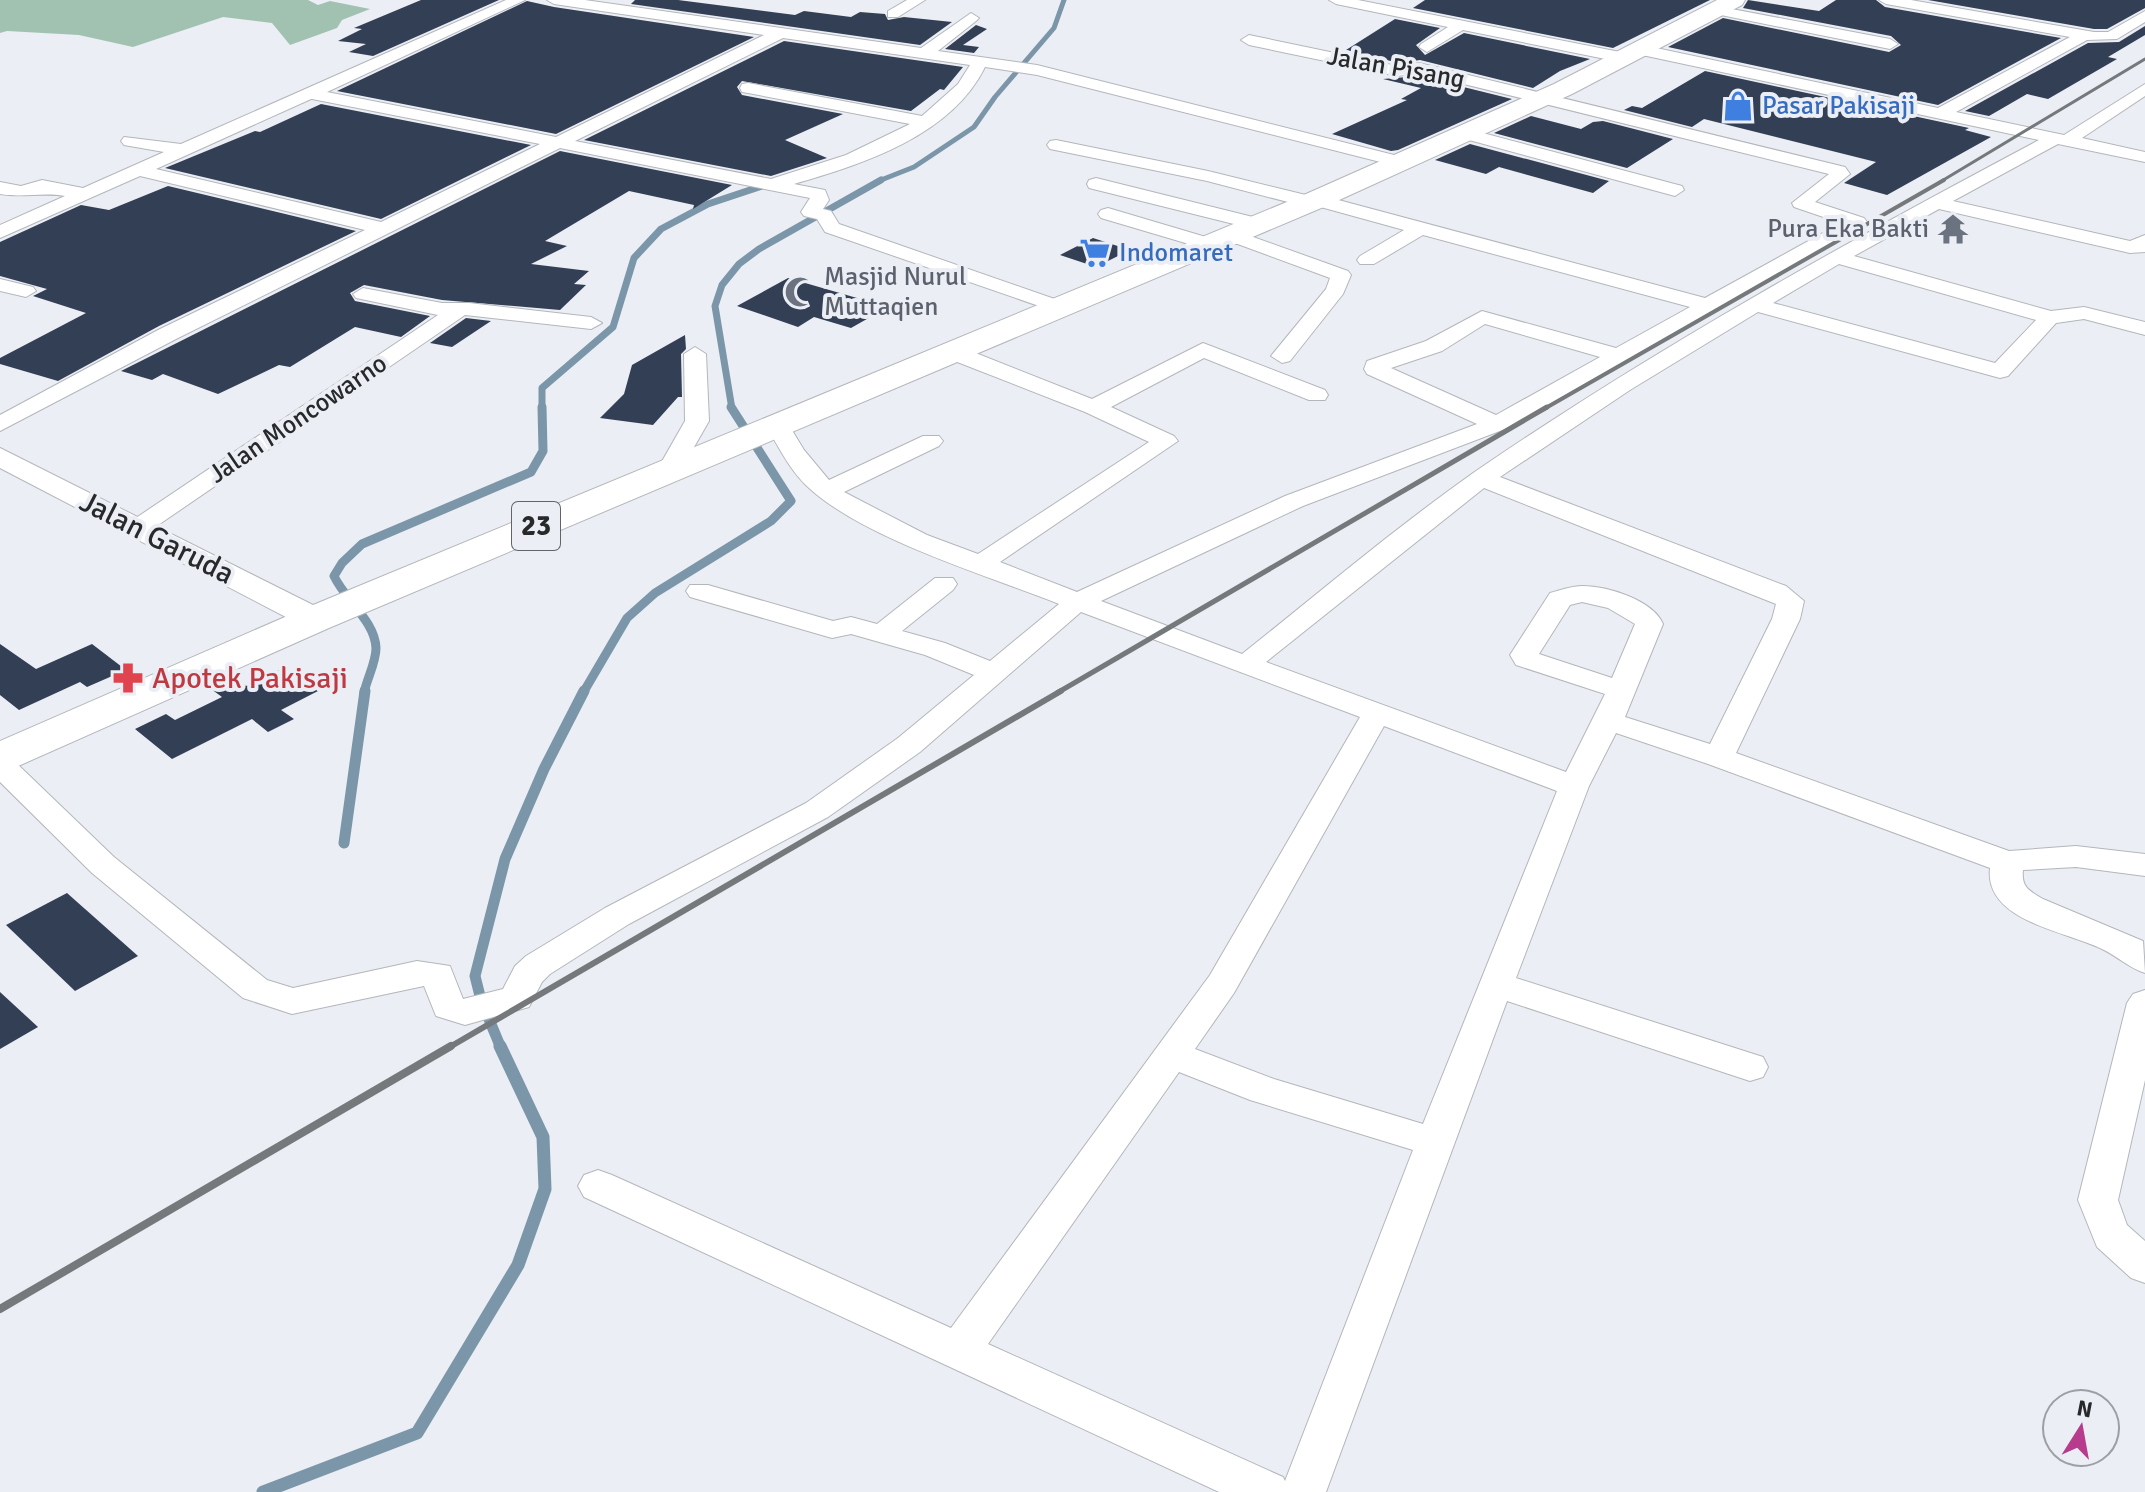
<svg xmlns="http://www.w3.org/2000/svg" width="2145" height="1492" viewBox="0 0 2145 1492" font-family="Signika,sans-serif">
<rect width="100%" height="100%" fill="#ebeef4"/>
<!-- forest -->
<polygon fill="#a2c2b1" points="0,0 308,0 318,5 330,1 370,9 342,20 337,28 290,45 272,23 223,17 133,47 79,35 7,31 0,33"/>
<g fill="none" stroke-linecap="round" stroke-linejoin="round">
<!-- stream-far4 -->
<polyline stroke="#7b96a9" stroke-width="5" points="876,182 914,167 974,127 995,97 1054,28 1064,0"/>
<!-- stream-far3 -->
<g stroke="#7b96a9" stroke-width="7">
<polyline points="542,409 542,388 613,327 634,258 661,229 708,204 768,184"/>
<polyline points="732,409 715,306 722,285 739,264 759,249 881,180"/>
</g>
<!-- stream-far2 -->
<g stroke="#7b96a9" stroke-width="9">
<path d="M364,693C367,678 376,663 376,648C375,621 345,600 334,576L342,563L362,544L531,472L543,451L542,407"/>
<polyline points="583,693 627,618 655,593 771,521 791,501 731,407"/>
</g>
<!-- stream-far1 -->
<g stroke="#7b96a9" stroke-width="11">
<polyline points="344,843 365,691"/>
<polyline points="501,1048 481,1000 475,976 505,859 544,769 584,691"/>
</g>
<!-- stream -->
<polyline stroke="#7b96a9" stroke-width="13" points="263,1492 417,1433 518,1265 545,1189 543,1137 500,1046"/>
</g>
<!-- building -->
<g fill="#333f55">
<polygon points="421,0 499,0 373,56 349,52 366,44 338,41 362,29 354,28"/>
<polygon points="635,0 678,0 795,15 804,11 851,17 860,12 885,14 888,20 904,17 952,22 920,45 631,4"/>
<polygon points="1425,0 1710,0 1613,48 1413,8"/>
<polygon points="1748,0 1819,11 1836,0 1876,0 1885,7 2061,38 1938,105 1668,47 1723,18 1889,52 1901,45 1891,36 1743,8"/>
<polygon points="1928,0 2145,0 2145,8 2107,29 2094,29"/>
<polygon points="527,1 554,7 754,37 556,134 337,91"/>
<polygon points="1395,19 1440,28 1416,45 1425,55 1464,33 1590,59 1560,71 1533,88 1420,60 1399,63 1346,50"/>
<polygon points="976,25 987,29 963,45 979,47 974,53 945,49"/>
<polygon points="2145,26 2145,35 2108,57 2117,59 2048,99 2027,94 1989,116 1965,111 2088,43 2119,42"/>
<polygon points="784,41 963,67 944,90 940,89 911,111 742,81 737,87 742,95 843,114 785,140 827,158 771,176 584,140"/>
<polygon points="1705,71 1969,128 1965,130 1991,137 1887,195 1844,183 1876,162 1704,119 1692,127 1624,110 1632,106 1642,108"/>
<polygon points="1419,76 1512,99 1398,150 1391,151 1332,134 1407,100 1401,99 1421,88 1383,79"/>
<polygon points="321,104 531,145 381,219 165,168 255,131 260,132"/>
<polygon points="1531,116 1581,129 1593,122 1603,121 1673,139 1627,168 1494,133"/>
<polygon points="1470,144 1609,181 1593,193 1499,167 1486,174 1435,160"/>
<polygon points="560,151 732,185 693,209 694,205 629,191 545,241 567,246 531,264 589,271 574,284 586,285 560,310 442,300 364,285 350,293 355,301 430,316 401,337 355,327 290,367 279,365 218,394 163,374 152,380 121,371"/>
<polygon points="168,186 356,231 159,326 58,381 0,364 0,358 86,313 33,296 47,289 0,276 0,242 81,205 109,210"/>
<polygon points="1093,238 1130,250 1096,267 1060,255"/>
<polygon points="788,278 888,307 851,328 814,317 798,327 737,306"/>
<polygon points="466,318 491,321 452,347 430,343"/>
<polygon points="685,335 686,349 681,354 682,397 678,397 653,425 600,418 624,394 632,365"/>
<polygon points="0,644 36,669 92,644 126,670 87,687 80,682 19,710 0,695"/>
<polygon points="283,668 318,691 281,710 294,719 268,732 252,719 172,759 135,729 166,714 175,720 222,697 207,686 230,675 246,686"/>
<polygon points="67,893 138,956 75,991 6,925"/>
<polygon points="0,992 38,1027 0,1049"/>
</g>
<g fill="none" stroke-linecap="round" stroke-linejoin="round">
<!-- minor casing -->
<g stroke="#b3b6bb" stroke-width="2">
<g id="minor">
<path d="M506,0H525L327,92L556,137L764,35L554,4L547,0H585L921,48L971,13L979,18L976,21L938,51L1037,65L1406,158L1409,162L1400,167L1037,75L985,67C951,136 863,164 794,184L825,190L829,200L823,209L831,211L839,224L1069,304L1073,308L1069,312L1062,314L825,232L817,219L804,216L801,212L810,198L560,148L176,339L0,431V415L160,329L365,230L140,176L0,238V225L65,196C42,192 23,198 0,194V182L21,186L42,180L83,188L164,152L124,145L121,141L124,137L181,144ZM783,38L970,65L958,84L922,116L748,83L742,84L740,88L742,92L748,93L910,124L846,155L771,179L575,141ZM311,99H312L540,144L381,222L156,169Z"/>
<polygon points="907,0 925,0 898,17 888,17 888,11"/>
<polygon points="1329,0 1358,0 1625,53 1633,58 1625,63 1463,30 1427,52 1419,47 1421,44 1448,27 1336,4"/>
<path d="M1879,0H1911L2094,32H2108L2145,11V22L2117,39L2087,40L1956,112L2064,135L2145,84V96L2082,138L2145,152V162L2058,144L1953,201L2130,241L2145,235V252L2130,253L1939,209L1854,256L2051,311L2084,307L2145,322V335L2084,319L2056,323L2008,376L2000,378L1758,312L1630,390L1500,477L1786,586L1804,601L1800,619L1736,753L2009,851L2076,846L2145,854V876L2076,867L2023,870C2021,887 2029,891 2043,899L2143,941L2145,973C2129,968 2117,956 2102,949C2066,931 1984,921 1990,868L1708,764L1616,733L1589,786L1516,978L1763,1057L1768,1067L1763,1077L1750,1081L1507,1001L1326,1492H1219L584,1197L578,1186L584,1175L598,1170L612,1175L951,1328L1210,975L1360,717L1081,612L920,752L828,817L629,924L550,974L542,982L529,1007L465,1025L436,1016L424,986L292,1014L243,998L92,873L0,782V756L11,758L114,857L267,980L293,988L417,961L450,966L463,999L503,989L515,966L526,956L605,908L806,803L898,738L974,675L925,655L851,634L832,638L690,597L686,591L690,585H708L833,621L851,617L877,624L935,578H953L957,584L953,590L902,631L945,643L990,661L1059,604C986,575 865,539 809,488C791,472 779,448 767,427L771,422H787L804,450L829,480L923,436H939L943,441L939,446L844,492L927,535L978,554L1149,442L1085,412L947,358L944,353L947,348H963L1092,399L1203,343L1325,390L1328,395L1325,400H1309L1204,358L1111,407L1174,436L1178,441L1000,562L1077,592L1285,496L1477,424L1367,374L1364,369L1367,361L1426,341L1482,311L1616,348L1690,307L1423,235L1374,264H1360L1357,260L1360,256L1404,230L1317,206L1311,208L1207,181L1050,149L1047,145L1050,141L1056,140L1208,171L1310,196L1316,194L1705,298L1841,223L1794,207L1792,203L1829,174L1419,73L1397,76L1249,45L1241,40L1249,35L1397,66L1419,63L1845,167L1850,174L1815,202L1864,218L1867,222L1864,226L1505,429L1303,506L1101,601L1242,654C1319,593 1395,528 1476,471C1657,347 1847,242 2039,140L1642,55L1634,50L1642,45L1938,108L2070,37L1886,4ZM1839,264L2036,320L1995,363L1773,303ZM1485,324L1600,357L1496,415L1391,368L1442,351ZM1484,488L1776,604L1772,619L1710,744L1625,717L1663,624C1653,600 1607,586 1583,586C1571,586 1561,590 1550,593L1510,655L1516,665L1605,694L1566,772L1266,662ZM1582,602L1608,608L1635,624L1612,678L1539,654L1570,605ZM1384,726L1557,791L1423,1124L1274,1079L1195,1049L1234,993ZM1179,1072L1250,1100L1413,1150L1285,1481L1283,1477L988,1344Z"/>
<polygon points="1716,6 1890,39 1898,44 1890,49 1711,13 1711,7"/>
<polygon points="1464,128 1682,186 1684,190 1675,196 1458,137 1455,133 1458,129"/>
<polygon points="1096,178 1265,220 1268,224 1258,230 1089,188 1087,184 1089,180"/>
<polygon points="1108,208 1216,240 1219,244 1209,250 1101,218 1098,214 1101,210"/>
<polygon points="1231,229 1348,271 1351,275 1343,294 1290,361 1282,363 1271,356 1326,289 1330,278 1224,239 1221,235 1224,231"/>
<polygon points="0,279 33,287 36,291 26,297 0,291"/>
<polygon points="363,288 442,303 469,303 591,317 602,323 591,329 465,315 145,534 127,534 123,529 127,524 438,315 356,298 353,294"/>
<polygon points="695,347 706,354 709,421 678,475 660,475 657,470 685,421 684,354"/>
<polygon points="2145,990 2145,1080 2118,1200 2127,1225 2145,1241 2145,1283 2131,1278 2097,1247 2078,1200 2127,1003 2133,994"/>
</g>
</g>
<!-- tertiary casing -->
<g stroke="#b3b6bb" stroke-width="2">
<polygon id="tertiary" points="0,448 327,612 331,619 327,626 315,629 303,626 0,468"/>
</g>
<!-- trunk casing -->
<g stroke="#b3b6bb" stroke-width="2">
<polygon id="trunk" points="1717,0 1745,0 1742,5 1572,94 1326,206 329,628 16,767 0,771 0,741 301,610 1306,194 1554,84"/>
</g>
<!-- minor -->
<use href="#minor" fill="#fff" fill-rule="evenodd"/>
<!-- tertiary -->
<use href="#tertiary" fill="#fff" fill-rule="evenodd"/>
<!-- trunk -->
<use href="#trunk" fill="#fff" fill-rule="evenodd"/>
<!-- rail-far4 -->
<polyline stroke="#76797c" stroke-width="3" points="1940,182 2145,59"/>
<!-- rail-far3 -->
<polyline stroke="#76797c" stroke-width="4" points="1544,409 1944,180"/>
<!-- rail-far2 -->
<polyline stroke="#76797c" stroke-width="5" points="1057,693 1547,407"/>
<!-- rail-far1 -->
<polyline stroke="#76797c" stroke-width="6" points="448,1048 1061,691"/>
<!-- rail -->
<polyline stroke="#76797c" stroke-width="8" points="0,1309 451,1046"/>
</g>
<!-- icons -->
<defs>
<g id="shop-bare" transform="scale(2.4)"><path d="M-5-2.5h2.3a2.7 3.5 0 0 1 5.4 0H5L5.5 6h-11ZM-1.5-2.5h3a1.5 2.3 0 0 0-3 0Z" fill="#3f7fe0" stroke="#ebeef4" stroke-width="2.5" paint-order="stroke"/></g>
<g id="temple-bare" transform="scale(2.4)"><path d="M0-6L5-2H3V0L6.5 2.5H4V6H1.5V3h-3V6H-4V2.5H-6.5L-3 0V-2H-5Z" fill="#6b7280" stroke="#ebeef4" stroke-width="2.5" paint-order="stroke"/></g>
<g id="supermarket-bare" transform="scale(2.4)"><path d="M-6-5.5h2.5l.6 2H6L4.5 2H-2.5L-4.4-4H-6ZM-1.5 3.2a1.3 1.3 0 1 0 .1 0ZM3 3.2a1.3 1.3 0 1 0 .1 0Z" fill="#3f7fe0" stroke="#ebeef4" stroke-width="2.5" paint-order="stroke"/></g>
<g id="mosque-bare" transform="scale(2.4)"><path d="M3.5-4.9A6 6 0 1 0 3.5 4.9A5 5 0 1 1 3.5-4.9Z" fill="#6b7280" stroke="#ebeef4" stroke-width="2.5" paint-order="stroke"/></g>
<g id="pharmacy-bare" transform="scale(2.4)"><path d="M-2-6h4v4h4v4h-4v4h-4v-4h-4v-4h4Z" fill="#e0444e" stroke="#ebeef4" stroke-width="2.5" paint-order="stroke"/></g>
</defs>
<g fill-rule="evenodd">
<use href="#shop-bare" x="1738" y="106"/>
<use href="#temple-bare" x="1953" y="229"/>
<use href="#supermarket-bare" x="1095" y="253"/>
<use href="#mosque-bare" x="800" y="292"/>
<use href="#pharmacy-bare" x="128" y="678"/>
</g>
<g text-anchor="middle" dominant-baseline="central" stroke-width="8" stroke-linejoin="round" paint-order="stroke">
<!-- far-street labels -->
<g font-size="26" fill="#27292b" stroke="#ebeef4">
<text transform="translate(1396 68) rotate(10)">Jalan Pisang</text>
<text transform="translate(298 419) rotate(-34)">Jalan Moncowarno</text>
</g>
<!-- far-shop labels -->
<g font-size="26" fill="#366cbe" stroke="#ebeef4" text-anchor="start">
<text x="1762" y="106">Pasar Pakisaji</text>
<text x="1119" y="253">Indomaret</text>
</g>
<!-- far-worship labels -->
<g font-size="26" fill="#5b616d" stroke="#ebeef4" text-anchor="end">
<text x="1929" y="229">Pura Eka Bakti</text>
<text x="824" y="277" text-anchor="start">Masjid Nurul<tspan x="824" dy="30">Muttaqien</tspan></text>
</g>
<!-- shield labels -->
<rect fill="#ebeef4" stroke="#626467" stroke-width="2" x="512" y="502" width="48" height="48" rx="6"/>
<g font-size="28" font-weight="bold" fill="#27292b">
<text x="536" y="526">23</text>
</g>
<!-- street labels -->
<g font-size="30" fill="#27292b" stroke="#ebeef4">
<text transform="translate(157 538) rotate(27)">Jalan Garuda</text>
</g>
<!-- health labels -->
<g font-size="30" fill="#be3a42" stroke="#ebeef4" text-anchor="start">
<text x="152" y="678">Apotek Pakisaji</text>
</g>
</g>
<!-- north arrow -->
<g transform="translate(2081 1428) rotate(11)"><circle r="38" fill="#ebeef4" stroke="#9d9fa4" stroke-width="2"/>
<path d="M0-6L14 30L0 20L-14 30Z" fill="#b73c8d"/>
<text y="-12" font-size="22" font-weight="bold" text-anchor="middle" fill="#27292b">N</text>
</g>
</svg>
